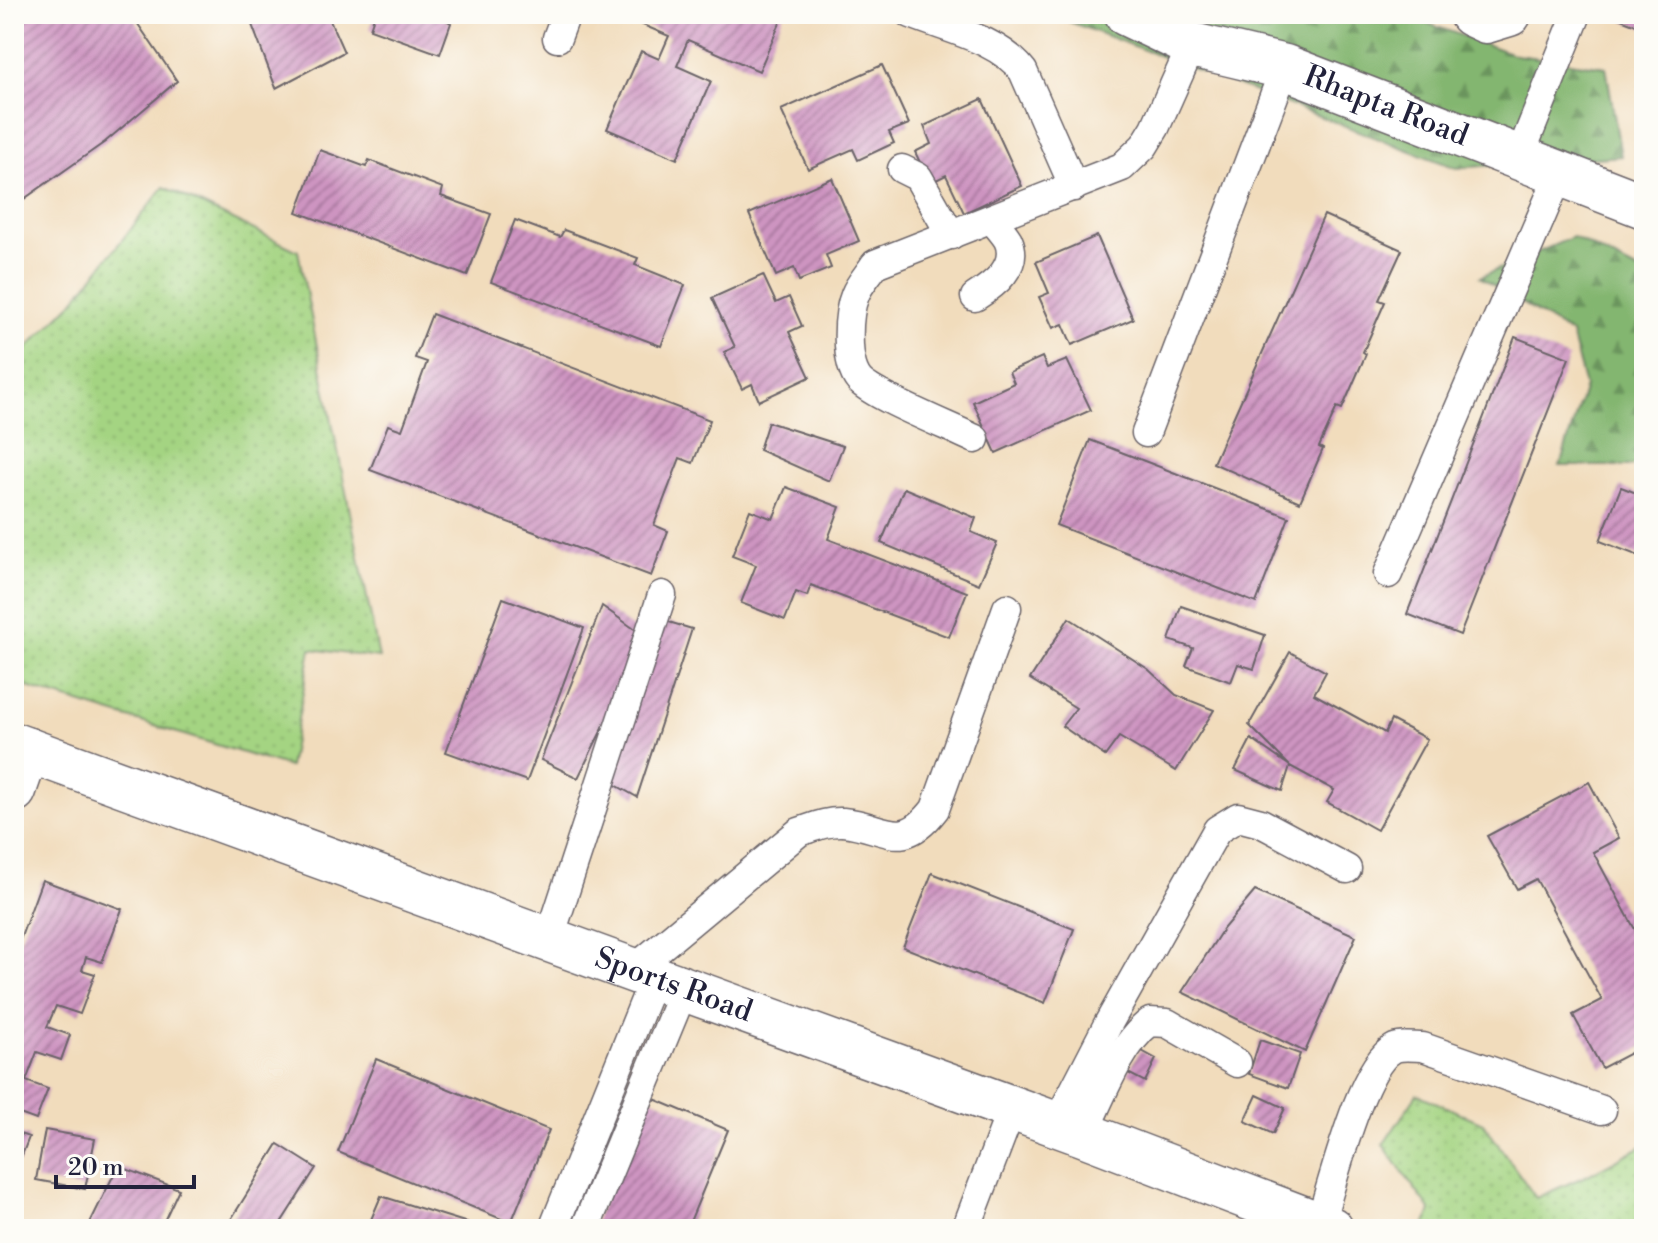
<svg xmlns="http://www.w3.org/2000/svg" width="1658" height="1243" viewBox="0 0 1658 1243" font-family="'Libre Bodoni',serif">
<defs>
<pattern id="grass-dots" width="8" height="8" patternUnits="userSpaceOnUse" patternTransform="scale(2)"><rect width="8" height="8" fill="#a4d482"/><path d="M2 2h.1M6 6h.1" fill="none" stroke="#8db671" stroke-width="1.8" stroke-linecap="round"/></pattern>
<pattern id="forest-firs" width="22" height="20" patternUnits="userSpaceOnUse" patternTransform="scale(2)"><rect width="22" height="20" fill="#83b670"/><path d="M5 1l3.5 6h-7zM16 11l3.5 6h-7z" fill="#6b945d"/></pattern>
<pattern id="building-hatch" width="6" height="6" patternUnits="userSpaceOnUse" patternTransform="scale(2)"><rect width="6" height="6" fill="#ce94c1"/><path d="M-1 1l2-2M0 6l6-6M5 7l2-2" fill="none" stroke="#a7789e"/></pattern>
</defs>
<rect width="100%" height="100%" fill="#fdfcf7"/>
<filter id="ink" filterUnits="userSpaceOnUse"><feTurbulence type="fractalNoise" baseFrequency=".0125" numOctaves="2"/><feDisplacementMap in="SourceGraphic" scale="16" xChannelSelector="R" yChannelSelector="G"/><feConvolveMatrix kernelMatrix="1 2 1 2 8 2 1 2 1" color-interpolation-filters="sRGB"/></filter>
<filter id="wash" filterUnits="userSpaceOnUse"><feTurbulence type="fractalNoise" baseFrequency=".006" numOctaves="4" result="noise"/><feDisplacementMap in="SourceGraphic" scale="32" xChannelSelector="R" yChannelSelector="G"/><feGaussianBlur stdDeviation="1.8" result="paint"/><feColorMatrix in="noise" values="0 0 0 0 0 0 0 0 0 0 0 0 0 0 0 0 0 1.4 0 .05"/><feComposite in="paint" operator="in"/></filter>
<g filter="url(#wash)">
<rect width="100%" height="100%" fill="#f1dcbc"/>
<!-- grass -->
<g fill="url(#grass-dots)" stroke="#637b5e" stroke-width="2">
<polygon points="164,187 298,251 379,658 311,649 289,767 14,683 14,379 22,353 72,303"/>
<polygon points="1417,1094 1483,1123 1536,1198 1590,1174 1644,1145 1644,1229 1424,1229 1431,1211 1383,1145"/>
</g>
<!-- forest -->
<g fill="url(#forest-firs)" stroke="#526c56" stroke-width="2">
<polygon points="1049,14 1401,14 1516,55 1606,67 1621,156 1456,168"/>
<polygon points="1573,237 1644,274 1644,466 1560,466 1585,386 1571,334 1480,277"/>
</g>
<g id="blocks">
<!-- building -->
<g fill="url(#building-hatch)">
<polygon points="14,14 131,14 177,81 105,142 14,206"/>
<polygon points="248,14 327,14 344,52 276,88"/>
<polygon points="375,14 442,14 441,17 451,23 440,54 370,29"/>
<polygon points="617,14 784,14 759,71 688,40 677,66 711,81 677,159 607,129 641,51 659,59 669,36"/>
<polygon points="1608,14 1644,14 1644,28"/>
<polygon points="882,65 909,124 889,132 894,143 858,160 853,149 808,169 781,110"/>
<polygon points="982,99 1022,186 964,213 946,175 930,183 915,152 931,144 924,126"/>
<polygon points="320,150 366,167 369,160 443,188 441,196 491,214 467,276 297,212"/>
<polygon points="832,178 859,241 826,255 831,268 799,281 794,268 776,276 749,214"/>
<polygon points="1324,215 1402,250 1379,300 1385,302 1363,352 1366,354 1342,409 1337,407 1319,447 1323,449 1300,502 1213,463"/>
<polygon points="515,220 560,237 564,230 638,258 635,265 685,285 661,346 491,282"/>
<polygon points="1097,236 1133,319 1072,345 1063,324 1053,328 1039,297 1049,293 1036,262"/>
<polygon points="763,275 776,303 789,297 802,326 789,332 810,377 759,401 752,384 742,389 724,352 735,347 712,298"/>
<polygon points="432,314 710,420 693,463 680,458 654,525 668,531 651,576 370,470 388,425 402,430 427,362 415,358"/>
<polygon points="1515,337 1569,358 1460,635 1407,614"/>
<polygon points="1042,357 1047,368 1067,360 1091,410 996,453 973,402 1014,383 1009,372"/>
<polygon points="768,422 843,446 829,481 759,450"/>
<polygon points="1090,440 1289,517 1256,603 1056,525"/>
<polygon points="786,487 840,507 828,539 967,592 949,637 811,585 807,596 796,592 785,620 741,603 756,565 732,556 750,510 773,519"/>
<polygon points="1621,487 1644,496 1644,558 1600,541"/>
<polygon points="904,488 976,518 971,532 997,543 979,584 881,543"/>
<polygon points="503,598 584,628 527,781 446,752"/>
<polygon points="602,606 647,638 578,778 541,760"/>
<polygon points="1181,606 1265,635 1254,669 1238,664 1231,682 1186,666 1193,648 1169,640"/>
<polygon points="1069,618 1148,669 1176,695 1214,710 1176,771 1119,737 1105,756 1062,726 1076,708 1030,679"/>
<polygon points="662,620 692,629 637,797 605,779"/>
<polygon points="1290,652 1326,672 1314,694 1385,733 1391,720 1427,739 1377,830 1327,802 1334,790 1290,766 1282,791 1235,770 1251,739 1290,766 1249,725"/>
<polygon points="1589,782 1619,838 1593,852 1644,946 1644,1046 1602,1068 1573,1015 1602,1000 1536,879 1517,889 1487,836"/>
<polygon points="932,873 1074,929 1045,1003 903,947"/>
<polygon points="42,880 122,909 102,962 86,957 82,970 95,974 80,1014 56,1006 47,1027 70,1035 61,1060 37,1052 26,1081 48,1089 36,1120 17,1113 14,1119 14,956"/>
<polygon points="1255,891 1356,936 1305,1052 1182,992 1223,929"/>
<polygon points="1260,1040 1300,1054 1288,1088 1249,1074"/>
<polygon points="1140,1050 1156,1059 1145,1082 1128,1073"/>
<polygon points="376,1059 549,1130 511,1223 338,1152"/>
<polygon points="1257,1095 1285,1108 1273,1134 1245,1121"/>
<polygon points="647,1096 728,1130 687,1229 592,1229"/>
<polygon points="45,1130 95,1139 85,1189 36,1180"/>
<polygon points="14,1132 29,1137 19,1163 14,1161"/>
<polygon points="278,1144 316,1168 277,1229 225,1229"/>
<polygon points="118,1166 179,1189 164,1221 178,1229 87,1229"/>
<polygon points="381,1196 471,1224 470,1229 367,1229"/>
</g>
</g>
</g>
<g filter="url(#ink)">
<use href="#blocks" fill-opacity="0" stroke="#6a6368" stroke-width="2"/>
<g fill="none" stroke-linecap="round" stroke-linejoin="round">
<!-- service casing -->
<g stroke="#6a6368" stroke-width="31">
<g id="service">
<path d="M911,14C948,29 998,39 1023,71L1074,187"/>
<polyline points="557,38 566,14"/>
<polyline points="1519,158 1577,14"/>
<polyline points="902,169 918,177 951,235"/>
<path d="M975,297C994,285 1020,266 1008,240C1004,233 997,226 992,219"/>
<polyline points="1146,433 1285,67"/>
<path d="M975,439C951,427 873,396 859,380C845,363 847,314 855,295C859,284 869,274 875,264L1122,167L1144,146L1155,128L1192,45"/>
<polyline points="1388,574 1560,173"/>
<polyline points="549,940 662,595"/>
<path d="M633,970L799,832C814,827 827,821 843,822C886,826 901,853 935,809L1007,608"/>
<polyline points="1056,1125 1108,1024 1217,830 1238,817 1261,823 1347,869"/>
<path d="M1083,1134C1100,1100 1120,1044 1150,1022L1167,1023L1237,1063"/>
<path d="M1319,1225C1332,1187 1360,1067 1393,1049C1400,1045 1414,1047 1423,1047L1602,1110"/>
<polyline points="553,1229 654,978"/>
<polyline points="585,1229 684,989"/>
<polyline points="966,1229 1012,1108"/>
</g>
</g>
<!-- minor casing -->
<g stroke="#6a6368" stroke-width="47">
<g id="minor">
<path id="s1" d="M1127,14L1192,45L1285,67L1644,206"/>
<polyline points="1471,14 1486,21 1509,14"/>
<path id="s2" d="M14,745L1083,1134L1331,1229"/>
<polyline points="14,790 28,750"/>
</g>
</g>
<!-- service -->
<use href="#service" stroke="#fff" stroke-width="28"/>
<!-- minor -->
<use href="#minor" stroke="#fff" stroke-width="44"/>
</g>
</g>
<g text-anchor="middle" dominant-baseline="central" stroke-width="6" stroke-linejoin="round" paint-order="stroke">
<!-- street labels -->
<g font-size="30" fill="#22223b" stroke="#fdfcf7">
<text stroke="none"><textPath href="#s1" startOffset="276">Rhapta Road</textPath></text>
<text stroke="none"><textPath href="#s2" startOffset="702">Sports Road</textPath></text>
</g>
</g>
<!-- margin -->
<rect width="1658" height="1243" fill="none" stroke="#fdfcf7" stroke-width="48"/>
<!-- scale -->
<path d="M56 1175v12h138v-12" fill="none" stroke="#22223b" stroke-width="4"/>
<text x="68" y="1175" font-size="24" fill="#22223b" stroke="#fdfcf7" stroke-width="6" paint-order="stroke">20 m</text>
</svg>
